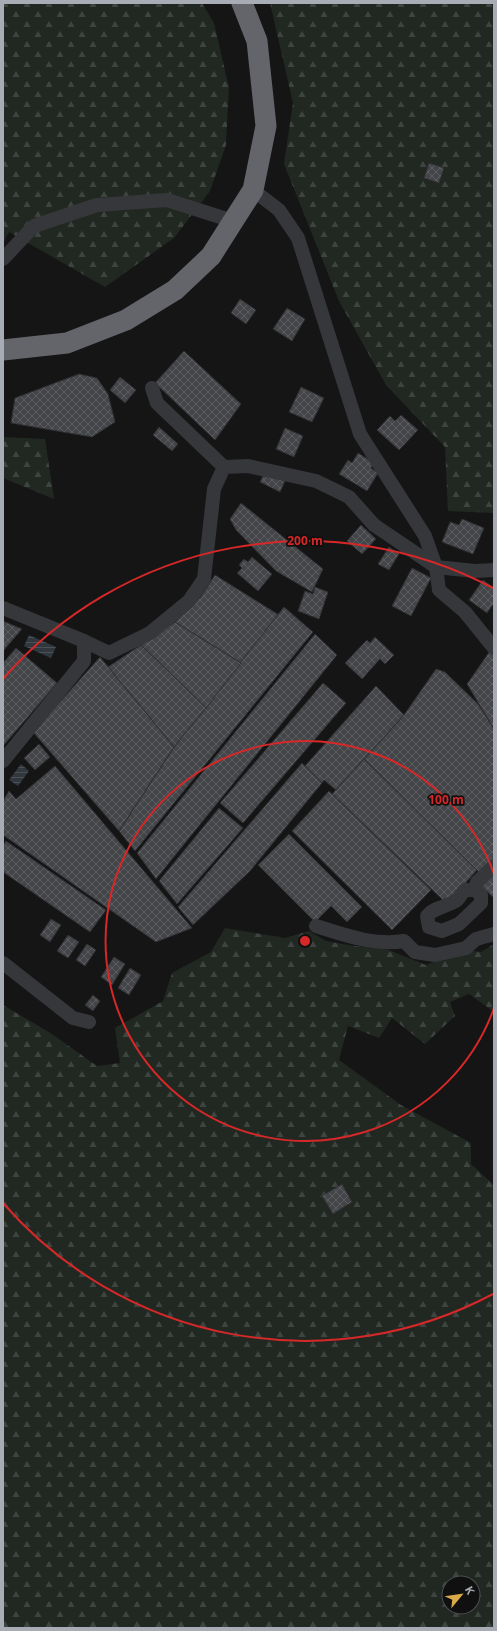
<svg xmlns="http://www.w3.org/2000/svg" width="497" height="1631" viewBox="0 0 497 1631" font-family="'Open Sans',sans-serif">
<defs>
<pattern id="forest-firs" width="22" height="20" patternUnits="userSpaceOnUse"><rect width="22" height="20" fill="#212822"/><path d="M5 1l3.5 6h-7zM16 11l3.5 6h-7z" fill="#3e4440"/></pattern>
<pattern id="water-rules" width="6" height="5" patternUnits="userSpaceOnUse"><rect width="6" height="5" fill="#30373d"/><path d="M0 2.5h6" fill="none" stroke="#4b5157"/></pattern>
<pattern id="building-cross-hatch" width="8" height="8" patternUnits="userSpaceOnUse"><rect width="8" height="8" fill="#444549"/><path d="M0 0l8 8M0 8l8-8" fill="none" stroke="#5c5d61"/></pattern>
</defs>
<rect width="100%" height="100%" fill="#151516"/>
<!-- forest -->
<g fill="url(#forest-firs)" fill-rule="evenodd">
<polygon points="3,3 202,3 214,23 229,88 226,145 210,191 174,238 105,287 9,232 3,243"/>
<polygon points="270,3 494,3 494,513 448,511 445,447 386,385 339,301 284,164 293,103"/>
<polygon points="3,437 45,439 54,499 3,478"/>
<path d="M225,928L285,938L309,931L326,941L354,946L386,949L426,965L467,950L481,952L494,944V1012L469,994L450,1002L455,1016L425,1044L392,1018L379,1038L348,1026L339,1060L401,1105L471,1143V1164L494,1185V1628H3V1005L52,1034L97,1066L120,1063L115,1028L163,1001L172,973L211,952ZM449,1583H473V1607H449Z"/>
</g>
<!-- water -->
<g fill="url(#water-rules)">
<polygon points="29,635 56,647 51,658 24,646"/>
<polygon points="21,764 29,771 18,786 9,780"/>
</g>
<!-- building -->
<g fill="url(#building-cross-hatch)" stroke="#2f2f32">
<polygon points="429,163 444,168 439,183 424,178"/>
<polygon points="240,299 256,310 246,324 231,313"/>
<polygon points="287,308 305,319 292,341 273,329"/>
<polygon points="184,351 241,404 215,440 155,383"/>
<polygon points="79,374 97,378 108,394 115,422 92,437 11,423 15,398"/>
<polygon points="120,377 136,390 125,403 110,390"/>
<polygon points="301,387 324,398 312,422 289,412"/>
<polygon points="401,415 418,430 399,450 377,430 390,416 395,421"/>
<polygon points="159,427 178,444 172,451 153,435"/>
<polygon points="285,428 303,436 294,457 276,449"/>
<polygon points="358,453 374,463 371,468 378,473 367,491 339,474 348,460 352,463"/>
<polygon points="265,472 285,481 280,492 260,482"/>
<polygon points="241,503 323,569 312,592 276,571 236,530 230,519"/>
<polygon points="462,519 484,528 473,554 442,542 450,522 459,525"/>
<polygon points="361,525 376,539 362,554 347,541"/>
<polygon points="389,547 399,554 389,570 378,564"/>
<polygon points="252,557 272,574 258,591 237,573 242,568 239,565 244,559 248,562"/>
<polygon points="412,568 431,578 411,616 392,606"/>
<polygon points="215,575 279,615 241,663 175,622 200,598"/>
<polygon points="483,580 494,588 494,603 487,613 469,600"/>
<polygon points="315,587 328,592 319,619 298,611 305,591 313,594"/>
<polygon points="284,607 313,632 135,851 119,831 174,747"/>
<polygon points="3,621 22,629 3,651"/>
<polygon points="175,622 241,663 206,708 141,645"/>
<polygon points="315,634 337,655 156,879 137,853"/>
<polygon points="375,637 394,655 385,664 380,659 362,679 345,663 367,640 370,643"/>
<polygon points="141,645 206,708 174,747 108,667"/>
<polygon points="16,648 57,683 3,746 3,663"/>
<polygon points="490,651 494,656 494,729 467,684"/>
<polygon points="100,657 174,747 119,831 33,732"/>
<polygon points="436,669 445,672 478,704 494,729 494,861 481,874 364,759 404,715"/>
<polygon points="323,683 346,703 243,823 220,803"/>
<polygon points="376,686 404,715 336,790 324,780 322,783 305,766"/>
<polygon points="39,744 50,757 35,770 24,758"/>
<polygon points="364,759 477,870 454,896 444,901 332,794"/>
<polygon points="302,763 322,783 250,871 193,925 178,907"/>
<polygon points="55,766 192,928 156,942 3,835 3,801 9,791 16,799"/>
<polygon points="329,791 431,890 392,930 292,831"/>
<polygon points="219,808 243,828 177,904 159,881"/>
<polygon points="289,834 362,907 347,922 331,906 315,922 258,865"/>
<polygon points="6,841 106,910 90,932 3,872 3,846"/>
<polygon points="494,871 494,898 479,884"/>
<polygon points="51,919 61,925 50,942 40,935"/>
<polygon points="68,935 79,942 68,958 57,951"/>
<polygon points="87,944 96,950 85,966 76,960"/>
<polygon points="114,957 125,964 112,985 101,977"/>
<polygon points="130,968 141,975 129,995 118,988"/>
<polygon points="93,995 100,1001 93,1011 85,1005"/>
<polygon points="342,1184 352,1202 333,1214 322,1196"/>
</g>
<g fill="none" stroke-linecap="round" stroke-linejoin="round">
<!-- minor -->
<g stroke="#36373b" stroke-width="14">
<polyline points="253,190 279,210 298,238 360,434 425,536 436,567 439,590 465,612 494,648"/>
<polyline points="3,259 34,226 97,205 167,200 233,221"/>
<polyline points="152,388 157,403 224,467"/>
<polyline points="3,608 84,641 109,653 150,633 189,601 204,579 214,489 224,467 248,466 316,481 349,497 374,525 436,567 475,571 494,570"/>
<polyline points="3,761 84,661 84,641"/>
<path d="M465,890H475L481,895V903L459,924L442,931L429,927L427,916C434,907 447,907 457,900C460,897 462,893 465,890Z"/>
<polyline points="475,890 477,882 494,866"/>
<path d="M316,926C345,935 374,946 404,941L415,952L435,955L466,948L476,939L494,934"/>
<polyline points="3,963 73,1018 89,1022"/>
</g>
<!-- highway -->
<polyline stroke="#63656b" stroke-width="21" points="3,350 67,343 126,320 175,290 211,256 253,190 266,126 257,41 242,3"/>
</g>
<!-- distance rings -->
<g fill="none" stroke="#d62828" stroke-width="2">
<path d="M494 1008A200 200 0 1 1 494 874"/>
<path d="M493 1294A400 400 0 0 1 3 1203M3 679A400 400 0 0 1 493 588"/>
</g>
<circle cx="305" cy="941" r="6" fill="#d62828" stroke="#101011" stroke-width="2"/>
<g font-size="12" text-anchor="middle" font-weight="bold" fill="#d62828" stroke="#101011" stroke-width="3.5" stroke-linejoin="round" paint-order="stroke">
<text x="305" y="545">200 m</text>
<text x="446" y="804">100 m</text>
</g>
<!-- border -->
<rect width="497" height="1631" fill="none" stroke="#a8acb5" stroke-width="8"/>
<!-- north arrow -->
<g transform="translate(461 1595) rotate(61)"><circle r="19" fill="#101011" stroke="#4d4e53"/>
<path d="M0-3L7 15L0 10L-7 15Z" fill="#dbaa48"/>
<text y="-6" font-size="11" font-weight="bold" text-anchor="middle" fill="#a8acb5">K</text>
</g>
</svg>
